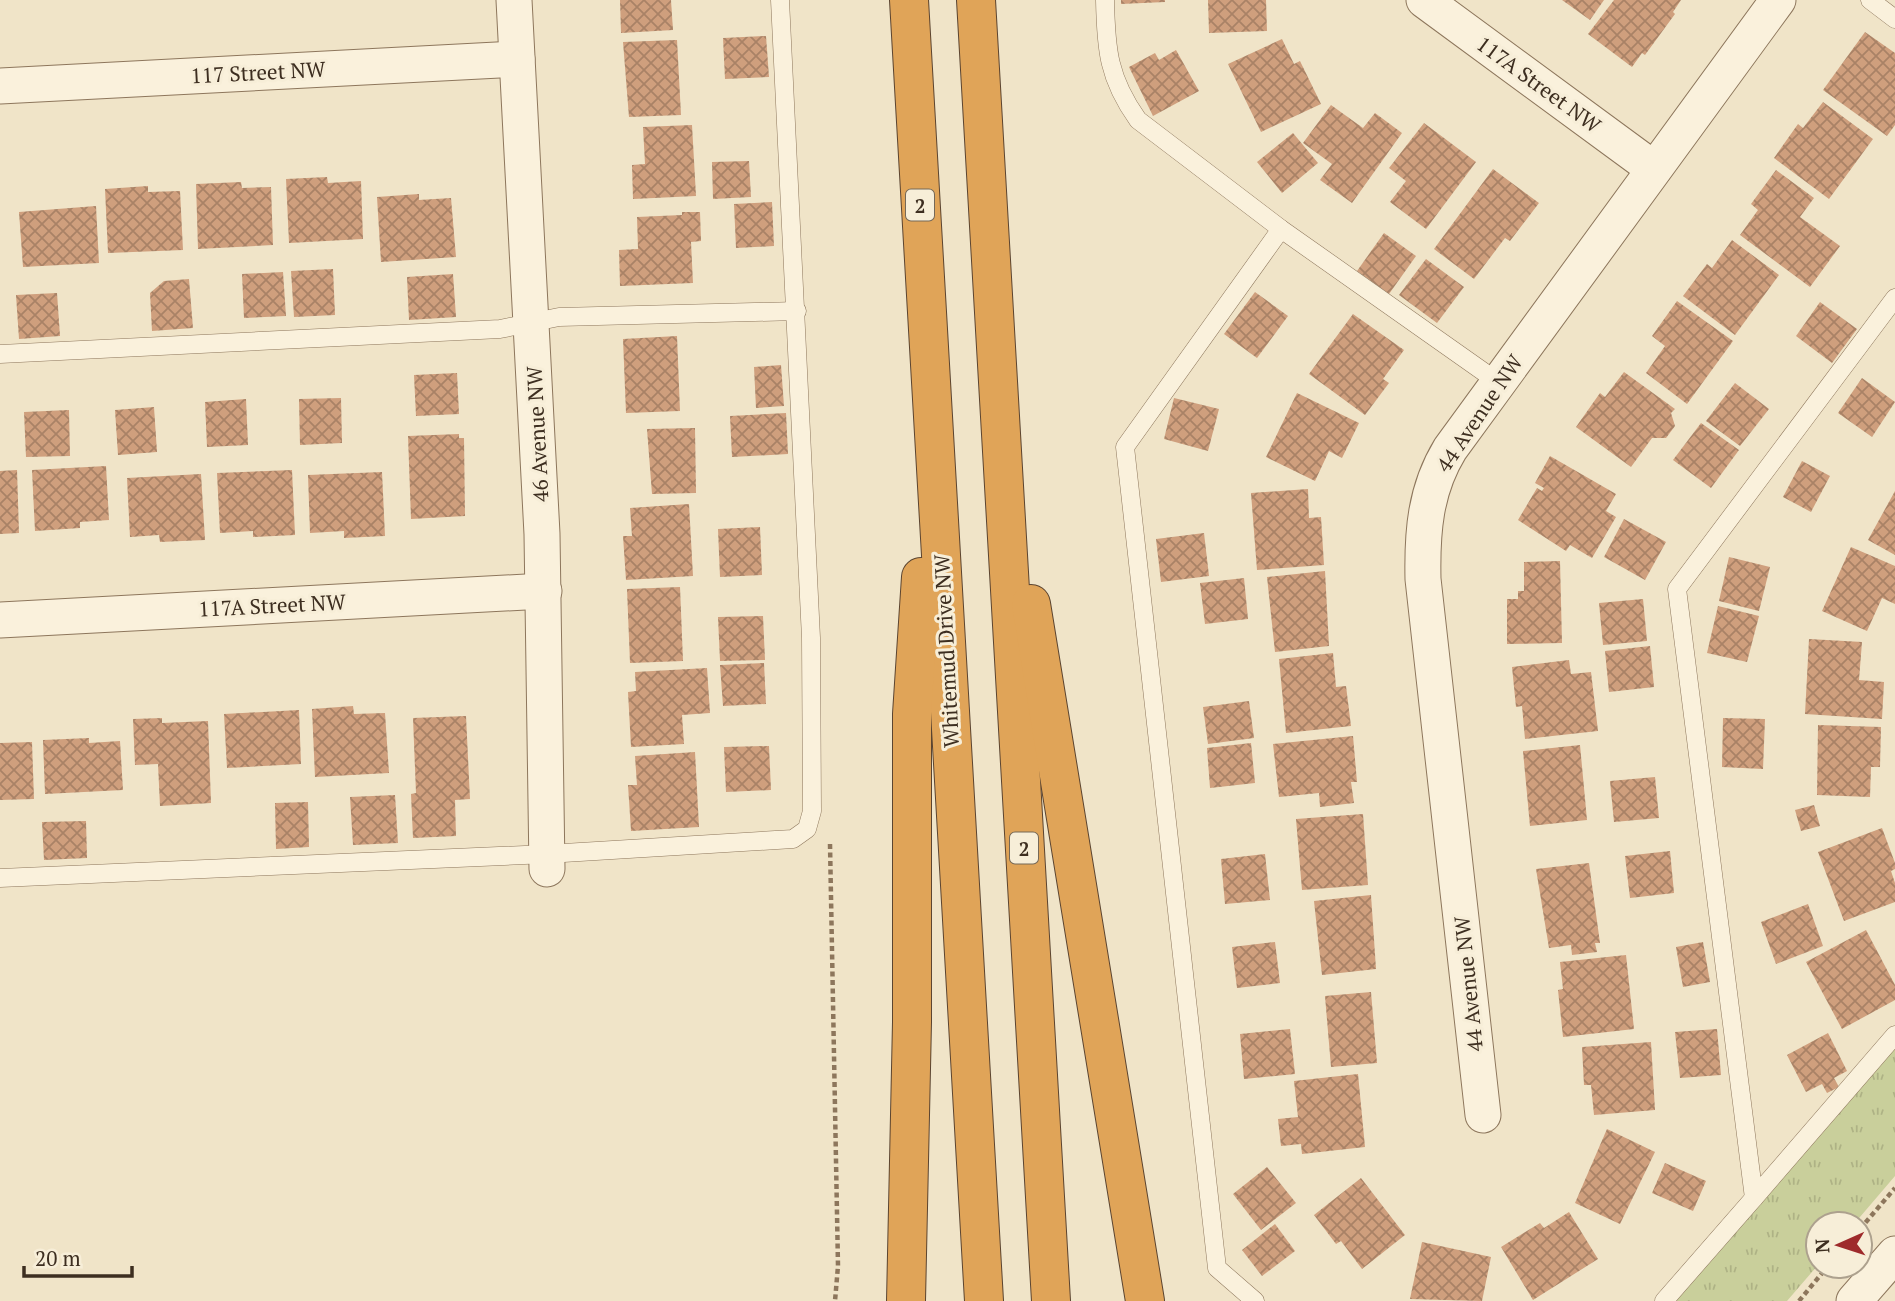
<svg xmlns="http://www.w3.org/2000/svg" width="1895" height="1301" viewBox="0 0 1895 1301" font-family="'PT Serif',serif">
<defs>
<pattern id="park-tufts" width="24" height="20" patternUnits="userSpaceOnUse" patternTransform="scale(1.75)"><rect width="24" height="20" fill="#c9cf9b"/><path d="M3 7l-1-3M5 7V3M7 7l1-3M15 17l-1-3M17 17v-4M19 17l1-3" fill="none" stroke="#aeb285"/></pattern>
<pattern id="building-cross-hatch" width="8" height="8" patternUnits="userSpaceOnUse" patternTransform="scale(1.75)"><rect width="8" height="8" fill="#cf9f7d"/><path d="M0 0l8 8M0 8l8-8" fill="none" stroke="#a98266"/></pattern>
</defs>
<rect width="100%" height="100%" fill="#f0e4c8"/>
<!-- park -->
<polygon fill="url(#park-tufts)" points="1895,1043 1895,1176 1854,1224 1818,1224 1818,1265 1787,1301 1667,1301"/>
<!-- building -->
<g fill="url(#building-cross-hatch)">
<polygon points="620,0 671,0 673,30 621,33"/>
<polygon points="1121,0 1165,0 1165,2 1121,4"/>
<polygon points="1208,0 1266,0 1267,31 1209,33"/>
<polygon points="1562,0 1604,0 1590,20"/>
<polygon points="1614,0 1681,0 1673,12 1675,14 1645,55 1642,53 1632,67 1588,34"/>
<polygon points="1865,32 1895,53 1895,125 1887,136 1823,90"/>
<polygon points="766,36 769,77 725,79 723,38"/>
<polygon points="1282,39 1294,64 1300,61 1321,104 1261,132 1228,64"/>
<polygon points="677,40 681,115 629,117 623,42"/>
<polygon points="1176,50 1199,91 1153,116 1129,67 1155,53 1159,60"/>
<polygon points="1823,102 1873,139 1829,199 1774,158 1798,124 1803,128"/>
<polygon points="1331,105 1363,128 1375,113 1402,133 1352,203 1320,180 1332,164 1303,143"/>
<polygon points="1424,123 1476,162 1426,229 1390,202 1406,181 1389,168"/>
<polygon points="692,125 696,196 633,199 632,165 645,164 643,127"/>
<polygon points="1293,133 1318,163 1282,193 1257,162"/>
<polygon points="749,161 751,197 713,199 712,162"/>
<polygon points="1493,169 1539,203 1510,241 1505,238 1474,279 1434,249"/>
<polygon points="1776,170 1814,198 1800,217 1840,246 1810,287 1740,235 1758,210 1751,204"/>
<polygon points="327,177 328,183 361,181 363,239 289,243 286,179"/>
<polygon points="241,182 242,188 271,187 273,245 198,249 196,184"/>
<polygon points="148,186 148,192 180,191 183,250 108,253 105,189"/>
<polygon points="419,194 419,200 451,198 456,257 381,262 377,197"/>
<polygon points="772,202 774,246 736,248 734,204"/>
<polygon points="96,206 99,263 23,267 19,212"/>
<polygon points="682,212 700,212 701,241 691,242 693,283 620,286 619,250 638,249 637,217 682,215"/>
<polygon points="1384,233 1416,256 1389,294 1357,271"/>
<polygon points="1732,240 1779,275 1735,335 1683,296 1707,264 1712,268"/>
<polygon points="1426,259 1464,287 1437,323 1399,295"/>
<polygon points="333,269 335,315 294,317 291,271"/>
<polygon points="283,272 286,316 244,318 242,274"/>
<polygon points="453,274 456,317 409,320 407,277"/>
<polygon points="189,279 193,328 152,331 150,293 164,281"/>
<polygon points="1255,292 1288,316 1257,358 1224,334"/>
<polygon points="57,293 60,336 19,339 16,295"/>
<polygon points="1677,301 1733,341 1687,404 1646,373 1665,346 1652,336"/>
<polygon points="1820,302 1857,329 1832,363 1796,336"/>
<polygon points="1353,314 1404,350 1383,379 1389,383 1365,415 1309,374"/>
<polygon points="677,336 680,411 626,413 623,339"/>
<polygon points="781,365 784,406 756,408 754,367"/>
<polygon points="1624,372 1675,409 1671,413 1675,426 1666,438 1652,438 1631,467 1576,427 1600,393 1605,397"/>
<polygon points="457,373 459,414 416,416 414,375"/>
<polygon points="1862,378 1895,402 1872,437 1838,413"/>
<polygon points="1735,383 1769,409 1740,446 1706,421"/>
<polygon points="1297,393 1359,423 1342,458 1329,451 1315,481 1266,457"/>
<polygon points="341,398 342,443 300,445 299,399"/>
<polygon points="1174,398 1219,409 1208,451 1164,439"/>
<polygon points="246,399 248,445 207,447 205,402"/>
<polygon points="154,407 157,452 118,455 115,410"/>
<polygon points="69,410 70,456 26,457 24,412"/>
<polygon points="786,413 788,454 732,457 730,416"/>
<polygon points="1701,423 1739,450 1711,488 1673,460"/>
<polygon points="695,428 696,493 652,494 647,429"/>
<polygon points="459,434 459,438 464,438 465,516 411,519 408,436"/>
<polygon points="1550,456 1616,494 1606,511 1616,517 1592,558 1570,545 1566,551 1518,520 1537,488 1542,491 1544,488 1535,483"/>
<polygon points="1802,461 1830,476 1811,512 1783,497"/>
<polygon points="106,466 109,520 80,522 80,528 35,531 32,470"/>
<polygon points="17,470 19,533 0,534 0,471"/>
<polygon points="292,470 295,535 253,537 253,531 220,533 217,473"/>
<polygon points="382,472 385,536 344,538 344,531 310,533 308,475"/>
<polygon points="201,474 205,540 160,542 159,535 130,537 127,478"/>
<polygon points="1308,489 1309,518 1321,517 1324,565 1257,570 1251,493"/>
<polygon points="1895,491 1895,555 1868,540"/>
<polygon points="689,504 693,576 626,580 623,536 632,536 630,508"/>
<polygon points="1624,519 1666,542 1645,580 1604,557"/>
<polygon points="760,527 762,575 720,577 718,529"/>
<polygon points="1204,533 1209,576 1161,582 1156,539"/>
<polygon points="1851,547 1895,566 1895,604 1882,598 1867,631 1822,611"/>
<polygon points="1729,557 1770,567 1759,611 1719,601"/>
<polygon points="1560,561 1562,643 1507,644 1507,599 1518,599 1518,591 1524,591 1524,562"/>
<polygon points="1325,571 1329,646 1275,652 1267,577"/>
<polygon points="1244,578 1248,619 1205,624 1200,583"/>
<polygon points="680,587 683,661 630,663 627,589"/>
<polygon points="1643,599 1647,641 1603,645 1599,603"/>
<polygon points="1718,606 1759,616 1747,662 1707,653"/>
<polygon points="763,616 765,660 720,661 718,617"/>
<polygon points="1809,639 1862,642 1859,680 1884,682 1882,719 1805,714"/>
<polygon points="1650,646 1654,687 1609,692 1605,651"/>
<polygon points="1333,653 1336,687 1346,686 1351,726 1286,733 1279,659"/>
<polygon points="1569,660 1571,674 1591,672 1598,731 1525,739 1522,706 1516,707 1512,667"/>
<polygon points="764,663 766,704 723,706 720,665"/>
<polygon points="707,668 710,713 682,715 684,744 631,747 628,692 636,691 635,672"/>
<polygon points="1249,701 1254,738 1208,744 1203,707"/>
<polygon points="353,706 354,714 385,713 389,773 315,777 312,709"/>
<polygon points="299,710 301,764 227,768 224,714"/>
<polygon points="466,716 470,799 455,800 456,836 413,838 411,794 416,793 413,718"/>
<polygon points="162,718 162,723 208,721 211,803 160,806 158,764 135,765 133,719"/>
<polygon points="1723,718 1765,719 1763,769 1722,767"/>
<polygon points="1818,725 1881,727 1880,767 1871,767 1870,797 1817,795"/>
<polygon points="1353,736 1357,782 1351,782 1354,803 1320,807 1319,793 1279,797 1273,744"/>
<polygon points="89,738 89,743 120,741 123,790 45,794 43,740"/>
<polygon points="32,742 34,799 0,800 0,743"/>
<polygon points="1251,743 1255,783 1210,788 1207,748"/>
<polygon points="1580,745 1587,820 1530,826 1523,751"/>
<polygon points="769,746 771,790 726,792 724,747"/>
<polygon points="695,752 699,827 631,831 628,785 637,785 635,756"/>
<polygon points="1655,777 1659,818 1614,822 1610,781"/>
<polygon points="395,795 398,843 353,845 350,797"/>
<polygon points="308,802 309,847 276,849 275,803"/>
<polygon points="1814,805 1820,826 1801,831 1795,810"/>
<polygon points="1363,814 1368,885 1302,890 1296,819"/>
<polygon points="86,821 87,858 44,860 42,822"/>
<polygon points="1882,828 1895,863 1895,869 1891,871 1895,883 1895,902 1844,921 1818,852"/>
<polygon points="1670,851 1674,893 1630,898 1625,856"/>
<polygon points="1265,854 1270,900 1225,904 1221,859"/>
<polygon points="1589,863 1600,943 1595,943 1597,952 1572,955 1571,945 1549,948 1536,869"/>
<polygon points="1371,895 1376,969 1322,975 1314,901"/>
<polygon points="1808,904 1823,946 1776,964 1761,922"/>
<polygon points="1866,930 1895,985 1895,1000 1842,1029 1806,962"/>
<polygon points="1275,942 1280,983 1237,988 1232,947"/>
<polygon points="1703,942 1710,982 1683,987 1676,947"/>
<polygon points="1626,955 1634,1029 1563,1037 1558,990 1563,989 1560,962"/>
<polygon points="1371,992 1377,1063 1331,1067 1325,996"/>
<polygon points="1290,1029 1295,1074 1244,1079 1240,1034"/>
<polygon points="1717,1029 1721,1075 1680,1078 1675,1032"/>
<polygon points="1828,1033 1847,1071 1834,1078 1839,1087 1827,1093 1822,1084 1806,1092 1787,1055"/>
<polygon points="1651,1042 1655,1110 1594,1115 1591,1085 1584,1085 1582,1047"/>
<polygon points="1358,1074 1365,1147 1302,1154 1301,1144 1281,1146 1278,1119 1298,1117 1294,1081"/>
<polygon points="1607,1129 1655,1152 1620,1224 1575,1203"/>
<polygon points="1665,1163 1706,1181 1693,1211 1652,1193"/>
<polygon points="1267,1167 1296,1203 1261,1230 1233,1194"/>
<polygon points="1361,1178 1405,1235 1362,1269 1341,1241 1336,1244 1314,1215"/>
<polygon points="1569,1212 1598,1259 1533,1300 1501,1247 1540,1223 1544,1228"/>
<polygon points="1275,1224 1295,1251 1262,1276 1242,1250"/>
<polygon points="1422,1242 1491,1257 1482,1301 1410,1299"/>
</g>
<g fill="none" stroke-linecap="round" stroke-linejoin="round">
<!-- lane casing -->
<g stroke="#8d765c" stroke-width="19">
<g id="lane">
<path d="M1105,0C1106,49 1108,78 1138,120L1281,229L1498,382"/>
<polyline points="1870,0 1895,19"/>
<polyline points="1895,298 1677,589 1754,1198 1895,1035"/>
<polyline points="0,354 500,329 559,317 797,311"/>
<polyline points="0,878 547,854 793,839 807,829 812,811 811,638 780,0"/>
<polyline points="1255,1301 1217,1268 1125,447 1281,229"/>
<polyline points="1664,1301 1754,1198"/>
</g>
</g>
<!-- street casing -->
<g stroke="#8d765c" stroke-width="37">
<g id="street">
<polyline points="514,0 542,534 547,869"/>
<polyline points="1424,0 1654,169"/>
<polyline points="0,86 517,59"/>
<polyline points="0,620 544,591"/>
<path d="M1483,1115L1423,579C1422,532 1425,490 1450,449L1778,0"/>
<polyline points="1854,1301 1895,1254"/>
</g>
</g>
<!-- highway casing -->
<g stroke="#5b4430" stroke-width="40">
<g id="highway">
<polyline points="909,0 984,1301"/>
<polyline points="976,0 1051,1301"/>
<polyline points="1031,604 1145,1301"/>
<polyline points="906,1301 912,1022 912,714 921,577"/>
</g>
</g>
<!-- path -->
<g stroke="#8d765c" stroke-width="4.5" stroke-dasharray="5 3.5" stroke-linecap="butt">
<polyline points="830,844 838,1266 835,1301"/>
<polyline points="1860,1229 1895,1188"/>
<polyline points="1799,1301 1828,1266"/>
</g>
<!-- lane -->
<use href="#lane" stroke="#faf1dc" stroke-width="18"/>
<!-- street -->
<use href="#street" stroke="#faf1dc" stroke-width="35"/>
<!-- highway -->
<use href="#highway" stroke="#e0a458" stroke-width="38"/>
</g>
<g text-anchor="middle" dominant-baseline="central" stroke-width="6" stroke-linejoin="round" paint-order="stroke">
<!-- shield labels -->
<g fill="#f7eed8" stroke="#756857" stroke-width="2">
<rect x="906" y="189.5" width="28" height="31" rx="5"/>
<rect x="1010" y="832.5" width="28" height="31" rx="5"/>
</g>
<g font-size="19" font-weight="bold" fill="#3d2e20">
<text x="920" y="205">2</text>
<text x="1024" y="848">2</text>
</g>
<!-- street labels -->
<g font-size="21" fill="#3d2e20" stroke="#f7eed8">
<text transform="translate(258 72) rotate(-3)">117 Street NW</text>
<text transform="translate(1539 84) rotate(36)">117A Street NW</text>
<text transform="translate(1479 413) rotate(-56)">44 Avenue NW</text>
<text transform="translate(537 434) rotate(-93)">46 Avenue NW</text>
<text transform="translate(272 605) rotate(-3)">117A Street NW</text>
<text transform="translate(946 651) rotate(-93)">Whitemud Drive NW</text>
<text transform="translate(1468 984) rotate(-96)">44 Avenue NW</text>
</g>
</g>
<!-- north arrow -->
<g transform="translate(1839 1245) rotate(267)"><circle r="33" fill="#f7eed8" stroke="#ada18e" stroke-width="2"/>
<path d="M0-5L12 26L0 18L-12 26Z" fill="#9e2a2b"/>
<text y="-10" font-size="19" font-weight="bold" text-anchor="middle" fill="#3d2e20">N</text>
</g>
<!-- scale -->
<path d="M24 1266v10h108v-10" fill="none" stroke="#3d2e20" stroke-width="3.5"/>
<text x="35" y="1266" font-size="21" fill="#3d2e20" stroke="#f7eed8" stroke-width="5" paint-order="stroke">20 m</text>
</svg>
